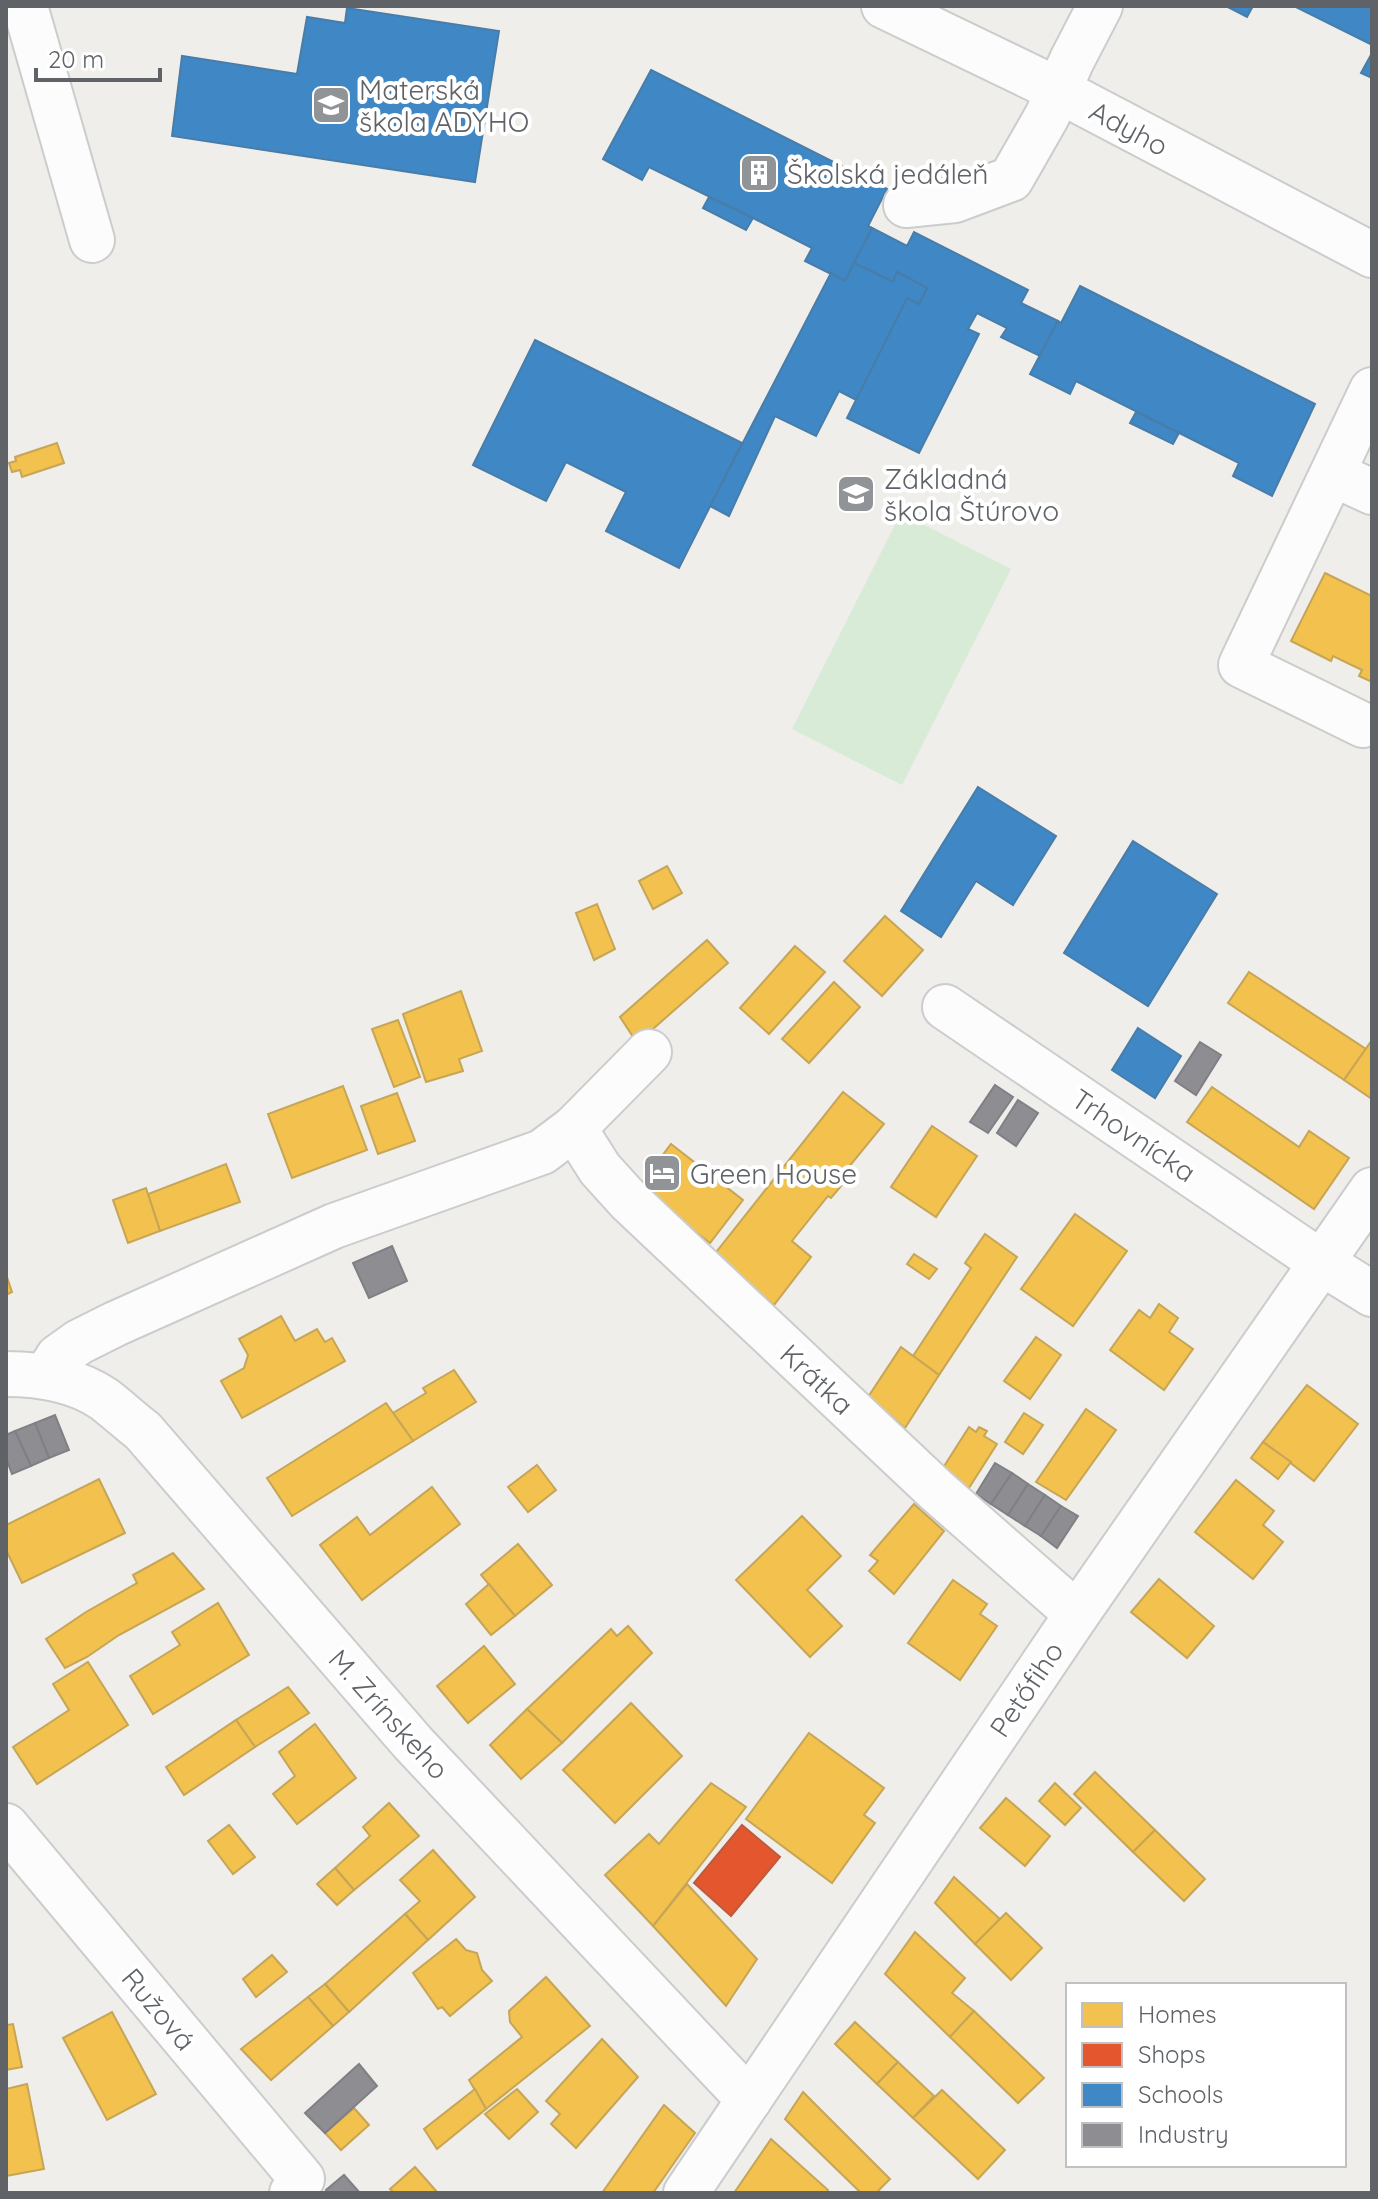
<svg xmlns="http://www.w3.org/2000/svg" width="1378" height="2199" viewBox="0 0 1378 2199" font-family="Quicksand,sans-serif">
<rect width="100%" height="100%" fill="#efeeea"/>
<!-- green -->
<polygon fill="#d8ebd6" points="901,513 1011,569 902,785 792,729"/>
<!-- homes -->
<g fill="#f2c14e" stroke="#c6a556" stroke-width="2">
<polygon points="57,443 64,463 22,477 20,470 12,472 9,463 16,461 15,457"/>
<polygon points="1325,573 1372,596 1372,682 1359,676 1362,670 1333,656 1331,661 1291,641"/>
<polygon points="667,866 682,893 653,909 639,881"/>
<polygon points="597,904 615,949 594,960 576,913"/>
<polygon points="885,916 923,950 882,996 844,961"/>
<polygon points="707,940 728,963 637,1043 620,1017"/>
<polygon points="795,946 825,972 769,1034 740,1008"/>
<polygon points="1249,972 1366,1049 1344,1080 1228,1003"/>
<polygon points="834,982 860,1007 809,1063 782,1039"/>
<polygon points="461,991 482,1051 459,1059 463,1071 426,1082 403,1014"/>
<polygon points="398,1020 420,1077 394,1087 372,1029"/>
<polygon points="1372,1040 1372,1099 1344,1080"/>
<polygon points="343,1086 367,1150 292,1178 268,1114"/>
<polygon points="1212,1087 1299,1147 1309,1131 1349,1158 1314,1209 1187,1122"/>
<polygon points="843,1092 884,1124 843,1174 848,1178 831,1198 828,1196 792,1241 811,1257 774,1305 713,1256"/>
<polygon points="397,1093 415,1141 378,1154 361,1106"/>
<polygon points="932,1126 977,1156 936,1217 891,1187"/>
<polygon points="671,1144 743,1200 710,1243 638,1188"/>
<polygon points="226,1164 240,1202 160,1231 148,1194"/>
<polygon points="146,1188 160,1231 128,1243 113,1200"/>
<polygon points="1075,1214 1127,1251 1073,1326 1021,1289"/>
<polygon points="985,1234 1017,1257 939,1375 913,1356 971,1268 965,1263"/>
<polygon points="914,1254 937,1269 929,1279 907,1264"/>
<polygon points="6,1274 12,1292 6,1295"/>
<polygon points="1159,1304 1178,1318 1169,1332 1193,1349 1164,1390 1110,1350 1139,1310 1150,1318"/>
<polygon points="281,1316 295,1341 317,1329 325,1342 332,1338 345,1361 242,1418 221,1381 244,1368 248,1355 239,1339"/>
<polygon points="1036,1337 1061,1355 1030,1399 1004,1381"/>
<polygon points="901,1347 939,1375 905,1428 868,1397"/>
<polygon points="454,1370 476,1402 413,1441 393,1413 426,1393 423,1388"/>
<polygon points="1307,1385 1358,1424 1314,1481 1263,1442"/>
<polygon points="386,1403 413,1441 292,1516 267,1478"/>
<polygon points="1086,1409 1116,1430 1066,1500 1036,1482"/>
<polygon points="1024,1413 1043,1425 1023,1454 1005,1442"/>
<polygon points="969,1427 976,1432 979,1427 987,1431 984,1436 997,1444 967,1491 941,1471"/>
<polygon points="1263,1442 1291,1462 1278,1479 1251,1458"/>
<polygon points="537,1465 556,1490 528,1512 508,1487"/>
<polygon points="99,1479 125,1533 22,1583 6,1550 6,1525"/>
<polygon points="1236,1480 1274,1511 1263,1525 1283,1542 1253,1579 1195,1532"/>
<polygon points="432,1487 460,1524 362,1600 320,1545 357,1517 370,1535"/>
<polygon points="914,1504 944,1531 894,1594 869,1571 878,1561 870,1555"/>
<polygon points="802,1516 841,1556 807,1590 842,1626 810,1657 736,1580"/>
<polygon points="518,1544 552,1585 515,1616 481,1575"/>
<polygon points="173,1553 204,1589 119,1635 87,1657 65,1668 46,1639 86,1612 137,1583 133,1575"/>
<polygon points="1159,1579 1214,1626 1187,1658 1131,1612"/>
<polygon points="953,1580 987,1604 980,1614 997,1626 960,1680 908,1643"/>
<polygon points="489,1584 515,1616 491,1635 466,1604"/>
<polygon points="218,1603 249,1655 153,1714 130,1676 180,1645 172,1632"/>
<polygon points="628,1626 652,1653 562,1743 527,1709 611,1629 617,1636"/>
<polygon points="484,1646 515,1684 468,1723 437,1686"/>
<polygon points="88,1662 128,1725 37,1784 13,1747 69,1710 53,1684"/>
<polygon points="288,1687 309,1713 255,1747 236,1720"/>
<polygon points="631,1703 682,1756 615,1823 563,1770"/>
<polygon points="527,1709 562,1743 521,1779 490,1745"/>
<polygon points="236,1720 255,1747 184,1795 166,1767"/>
<polygon points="315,1724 356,1778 297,1824 273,1794 295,1776 279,1752"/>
<polygon points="809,1733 884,1788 864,1815 875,1823 832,1883 746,1819"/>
<polygon points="1095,1772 1155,1830 1133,1852 1074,1794"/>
<polygon points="711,1783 746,1807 653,1926 605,1875 649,1834 659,1844"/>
<polygon points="1055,1783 1081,1808 1065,1825 1039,1801"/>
<polygon points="1006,1798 1050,1836 1025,1866 980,1828"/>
<polygon points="389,1803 419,1836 354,1890 335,1868 370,1836 363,1827"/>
<polygon points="229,1825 255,1857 233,1874 208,1841"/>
<polygon points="1155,1830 1205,1879 1184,1901 1133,1852"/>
<polygon points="433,1850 475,1897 428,1940 405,1914 420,1901 400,1880"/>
<polygon points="335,1868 354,1890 337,1905 317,1884"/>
<polygon points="954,1877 1000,1919 975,1944 935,1903"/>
<polygon points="687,1884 757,1959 726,2006 653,1926"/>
<polygon points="1006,1913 1042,1948 1011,1980 975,1944"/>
<polygon points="405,1914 428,1940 349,2012 325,1984"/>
<polygon points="915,1932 965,1978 952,1993 974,2011 950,2037 885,1974"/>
<polygon points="456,1939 466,1950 477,1953 482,1970 492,1981 450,2016 442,2007 438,2009 413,1973"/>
<polygon points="272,1955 287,1972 256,1997 243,1979"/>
<polygon points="546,1977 590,2026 486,2109 469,2080 522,2037 510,2022 509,2011"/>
<polygon points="325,1984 349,2012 333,2026 308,1997"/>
<polygon points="308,1997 333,2026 271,2080 241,2049"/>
<polygon points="974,2011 1044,2078 1018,2103 950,2037"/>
<polygon points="112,2012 156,2094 107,2120 63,2038"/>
<polygon points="855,2022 898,2062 877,2084 835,2044"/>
<polygon points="13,2024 22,2067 6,2070 6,2025"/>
<polygon points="602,2039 638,2077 576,2148 551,2124 560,2114 546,2101"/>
<polygon points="898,2062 934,2096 913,2118 877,2084"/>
<polygon points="27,2084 44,2169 6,2176 6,2089"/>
<polygon points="475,2089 486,2109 437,2149 424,2129"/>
<polygon points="517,2089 538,2112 509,2139 485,2114"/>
<polygon points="942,2090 1005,2150 978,2179 913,2118"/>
<polygon points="803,2092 890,2179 876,2193 861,2193 785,2119"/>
<polygon points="664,2105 695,2133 653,2193 602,2193"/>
<polygon points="354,2108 369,2125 341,2150 325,2133"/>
<polygon points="771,2139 828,2190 825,2193 734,2193"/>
<polygon points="415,2167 438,2193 394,2193 390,2189"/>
</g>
<!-- shops -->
<polygon fill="#e4572e" stroke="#bc5b3f" stroke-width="2" points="742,1825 780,1857 731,1916 694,1883"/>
<!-- schools -->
<g fill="#3f88c5" stroke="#497da9" stroke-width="2">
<polygon points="1226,6 1253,6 1247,17"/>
<polygon points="1294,6 1372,6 1372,45"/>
<polygon points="347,8 499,31 475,182 172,136 182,56 297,74 307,17 345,23"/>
<polygon points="1372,53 1372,78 1361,73"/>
<polygon points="651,70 887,189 868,226 872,228 845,281 805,261 812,248 753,218 649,167 642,180 603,159"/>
<polygon points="709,197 753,218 746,230 703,208"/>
<polygon points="872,228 907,246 914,232 1028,290 1021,303 1058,321 1040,356 1001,337 1007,328 977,313 968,329 979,334 919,453 847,418 907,298 919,304 927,288 897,272 893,282 854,263"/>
<polygon points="854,263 893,282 897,272 927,288 919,304 907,298 856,400 839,391 816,436 775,416 729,516 710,506 831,273 845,281"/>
<polygon points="1080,286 1315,404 1272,496 1233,476 1239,463 1076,381 1070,394 1030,374 1058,321 1061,323"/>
<polygon points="535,340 742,443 679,568 606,531 626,492 566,462 546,501 473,465"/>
<polygon points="1136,412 1179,433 1173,444 1130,423"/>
<polygon points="978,787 1056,836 1013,905 976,881 941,937 901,911"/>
<polygon points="1133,841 1217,894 1148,1006 1064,953"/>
<polygon points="1138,1028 1181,1056 1155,1098 1112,1070"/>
</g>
<!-- industry -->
<g fill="#8d8d92" stroke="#7f8085" stroke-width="2">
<polygon points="1200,1042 1221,1055 1196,1095 1175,1081"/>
<polygon points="995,1085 1013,1097 988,1133 970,1122"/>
<polygon points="1018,1100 1038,1113 1016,1146 997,1133"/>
<polygon points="392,1246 407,1281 369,1298 353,1263"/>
<polygon points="55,1415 69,1450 49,1458 35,1423"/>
<polygon points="35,1423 49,1458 31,1466 15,1431"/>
<polygon points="15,1431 31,1466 12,1474 6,1458 6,1435"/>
<polygon points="995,1463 1012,1473 991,1504 976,1494"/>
<polygon points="1012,1473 1028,1484 1008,1515 991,1504"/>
<polygon points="1028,1484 1045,1495 1025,1526 1008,1515"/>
<polygon points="1045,1495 1061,1506 1041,1536 1025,1526"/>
<polygon points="1061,1506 1078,1516 1057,1548 1041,1536"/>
<polygon points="359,2064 377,2086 325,2133 305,2113"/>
<polygon points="344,2175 360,2193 328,2193 326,2190"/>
</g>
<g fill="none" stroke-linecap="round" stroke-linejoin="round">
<!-- minor casing -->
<g stroke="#cbcccc" stroke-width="48">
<g id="minor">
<polyline points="25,6 92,240"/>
<polyline points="884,6 1058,90 1372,255"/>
<polyline points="906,205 955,200 1011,179 1047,116 1072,60 1100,6"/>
<polyline points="1333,474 1372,492"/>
<polyline points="1363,725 1241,665 1372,390"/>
<polyline points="945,1007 1322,1263 1372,1294"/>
<polyline points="574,1128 600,1169 629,1201 937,1491 1077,1614"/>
<path d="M6,1374C39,1374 76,1380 104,1399C117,1409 130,1421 143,1431L413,1743L749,2100"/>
<polyline points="46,1376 58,1357 79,1342 115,1324 334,1226 542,1152 574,1128 649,1052"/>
<polyline points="6,1826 302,2179 292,2193"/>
<polyline points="686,2193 1077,1614 1372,1190"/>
</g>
</g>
<!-- minor -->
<use href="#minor" stroke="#fdfcfc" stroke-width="44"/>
</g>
<!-- icons -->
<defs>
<g id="school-square" transform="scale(2)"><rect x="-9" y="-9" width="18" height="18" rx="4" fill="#919496" stroke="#fff"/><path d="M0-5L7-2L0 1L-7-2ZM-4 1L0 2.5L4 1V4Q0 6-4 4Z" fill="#fff"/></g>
<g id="building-square" transform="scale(2)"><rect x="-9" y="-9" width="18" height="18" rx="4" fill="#919496" stroke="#fff"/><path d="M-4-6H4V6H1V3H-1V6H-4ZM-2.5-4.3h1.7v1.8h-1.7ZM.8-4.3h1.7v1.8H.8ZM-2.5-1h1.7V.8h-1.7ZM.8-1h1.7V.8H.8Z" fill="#fff"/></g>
<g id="hotel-square" transform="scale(2)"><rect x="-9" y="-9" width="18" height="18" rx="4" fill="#919496" stroke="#fff"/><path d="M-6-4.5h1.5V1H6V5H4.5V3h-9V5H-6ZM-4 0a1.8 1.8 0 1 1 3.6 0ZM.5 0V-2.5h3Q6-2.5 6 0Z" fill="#fff"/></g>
</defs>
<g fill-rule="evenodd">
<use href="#school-square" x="331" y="105"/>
<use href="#building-square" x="759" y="173"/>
<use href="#school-square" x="856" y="494"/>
<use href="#hotel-square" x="662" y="1173"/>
</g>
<g text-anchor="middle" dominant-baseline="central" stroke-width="8" stroke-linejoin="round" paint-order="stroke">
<!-- poi labels -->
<g font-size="28" fill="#5f6368" stroke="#fff" text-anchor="start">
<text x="359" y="89">Materská<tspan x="359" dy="32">škola ADYHO</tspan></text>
<text x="787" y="173">Školská jedáleň</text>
<text x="884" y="478">Základná<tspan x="884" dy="32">škola Štúrovo</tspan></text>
<text x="690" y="1173">Green House</text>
</g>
<!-- street labels -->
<g font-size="28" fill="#5f6368" stroke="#fff">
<text transform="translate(1129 128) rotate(28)">Adyho</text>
<text transform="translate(1134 1135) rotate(34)">Trhovnícka</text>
<text transform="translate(817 1379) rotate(43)">Krátka</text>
<text transform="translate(1026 1689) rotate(-56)">Petőfiho</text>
<text transform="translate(389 1714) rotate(48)">M. Zrínskeho</text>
<text transform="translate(159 2009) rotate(50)">Ružová</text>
</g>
</g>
<!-- border -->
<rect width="1378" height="2199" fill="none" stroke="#5f6368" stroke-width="16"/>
<!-- legend -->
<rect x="1066" y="1983" width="280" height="184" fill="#ffffff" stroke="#bfc1c3" stroke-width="2"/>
<rect x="1082" y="2003" width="40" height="24" fill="#f2c14e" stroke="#bfc1c3" stroke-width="2"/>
<text x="1138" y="2023" font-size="24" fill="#5f6368">Homes</text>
<rect x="1082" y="2043" width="40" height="24" fill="#e4572e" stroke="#bfc1c3" stroke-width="2"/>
<text x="1138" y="2063" font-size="24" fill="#5f6368">Shops</text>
<rect x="1082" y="2083" width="40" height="24" fill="#3f88c5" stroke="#bfc1c3" stroke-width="2"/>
<text x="1138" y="2103" font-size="24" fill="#5f6368">Schools</text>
<rect x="1082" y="2123" width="40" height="24" fill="#8d8d92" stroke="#bfc1c3" stroke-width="2"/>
<text x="1138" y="2143" font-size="24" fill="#5f6368">Industry</text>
<!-- scale -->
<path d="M36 68v12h124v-12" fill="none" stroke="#5f6368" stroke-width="4"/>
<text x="48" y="68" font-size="24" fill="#5f6368" stroke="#ffffff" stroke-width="6" paint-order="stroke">20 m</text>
</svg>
